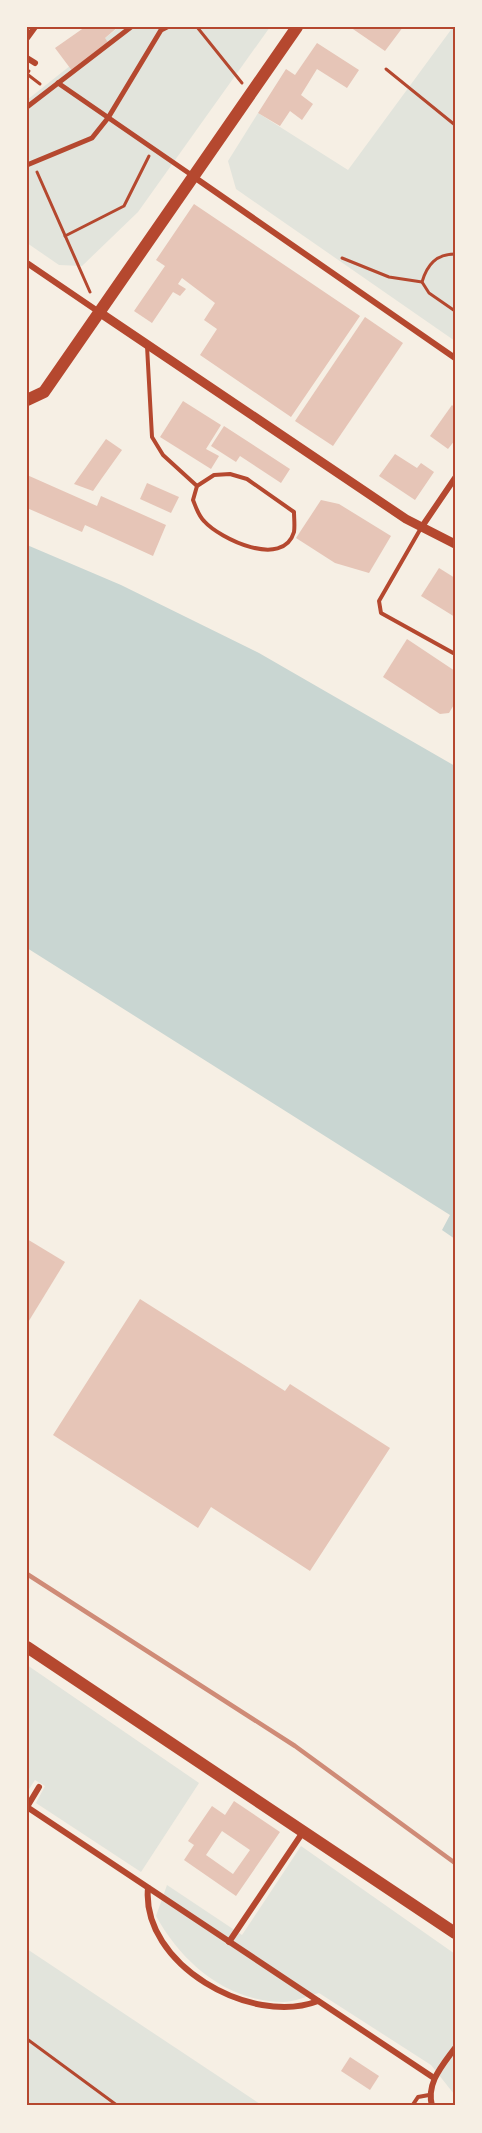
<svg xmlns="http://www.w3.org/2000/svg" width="482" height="2133" viewBox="0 0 482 2133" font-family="Raleway,sans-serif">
<rect width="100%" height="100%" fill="#f6efe4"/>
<!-- green -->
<g fill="#e2e4dc">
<polygon points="119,27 270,27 138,212 82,266 59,265 27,243 27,100"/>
<polygon points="453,27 455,27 455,341 236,189 228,161 258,113 348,170"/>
<polygon points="27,1665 199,1783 141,1872 36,1803 45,1786 35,1780 27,1792"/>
<path d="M301,1846L455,1954L454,2094L431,2065L319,1993C307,1996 294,2002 283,2002C226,2001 182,1963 156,1916L167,1885L242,1935Z"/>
<polygon points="27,1949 263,2106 27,2106"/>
</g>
<!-- water -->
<polygon fill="#c9d6d2" points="27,545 121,585 259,653 455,766 455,1239 442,1230 450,1215 27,948"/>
<!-- building -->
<g fill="#e6c5b7" fill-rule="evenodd">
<polygon points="85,27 118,27 105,38 109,44 73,72 55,48"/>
<polygon points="350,27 403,27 385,51"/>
<polygon points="317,43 359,70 347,88 317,69 301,95 313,104 302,120 290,111 280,126 258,113 286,69 295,75"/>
<polygon points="194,204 360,316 291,417 200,355 217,329 204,320 215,303 182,278 178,284 186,289 180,296 173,292 152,323 134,311 165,266 156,260"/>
<polygon points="365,317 403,343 333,446 295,421"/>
<polygon points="183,401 221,425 206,449 219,456 211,469 160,437"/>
<polygon points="452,405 455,408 455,440 448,449 430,436"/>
<polygon points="224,426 290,469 281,483 240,456 236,462 211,446"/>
<polygon points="106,439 122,450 102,478 93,491 74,484"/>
<polygon points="395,454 417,468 421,463 434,472 415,500 379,476"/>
<polygon points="27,475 97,506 101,496 166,525 153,556 85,525 82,532 27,508"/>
<polygon points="147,483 179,497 171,513 140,499"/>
<polygon points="321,500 339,504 391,536 369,573 335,563 296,538"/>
<polygon points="439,568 455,578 455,617 421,596"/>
<polygon points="407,639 455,671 455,703 449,713 440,714 383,677"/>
<polygon points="27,1239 65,1262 27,1324"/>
<polygon points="140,1299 285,1391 290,1384 390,1448 310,1571 211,1507 198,1528 53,1435"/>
<path d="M234,1801L280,1832L236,1896L184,1860L194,1845L188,1841L212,1806L225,1815ZM222,1831L250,1850L233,1874L206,1855Z"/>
<polygon points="350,2057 379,2076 370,2090 341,2071"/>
</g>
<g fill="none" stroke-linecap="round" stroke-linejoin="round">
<!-- path -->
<g stroke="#b5482f" stroke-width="3">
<polyline points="197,27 242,83"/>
<polyline points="386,69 455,125"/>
<polyline points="29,71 27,74 40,84"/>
<polyline points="37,172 90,292"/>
<polyline points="65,236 124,206 149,156"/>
<path d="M455,254C436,254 427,265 422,282L429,293L455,311"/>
<polyline points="342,258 389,277 422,282"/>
<polyline points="27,2039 118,2106"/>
</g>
<!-- service -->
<g stroke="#b5482f" stroke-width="4">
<polyline points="147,346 152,437 163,455 197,486"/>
<path d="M230,474L247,479L294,512C294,518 295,526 294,532C283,569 220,539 204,521C198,515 196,507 193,500L197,486L214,475Z"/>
<polyline points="421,528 379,601 381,613 455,654"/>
<polyline points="412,2106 418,2097 429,2095"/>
</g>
<!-- pedestrian -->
<g stroke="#b5482f" stroke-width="5">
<polyline points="58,83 193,176"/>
<polyline points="27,107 131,27"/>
<polyline points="27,165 92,138 108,118 161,30 167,27"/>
</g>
<!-- minor -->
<g stroke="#b5482f" stroke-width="6">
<polyline points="27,38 35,27"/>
<polyline points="27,58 35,63"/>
<polyline points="194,177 455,358"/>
<polyline points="27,263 99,312"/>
<polyline points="421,528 455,478"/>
<polyline points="27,1807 434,2078"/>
<polyline points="27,1807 39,1787"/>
<path d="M148,1888C141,1964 251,2027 318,2001"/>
<polyline points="229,1942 303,1832"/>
<path d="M432,2106C426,2083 442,2066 455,2048"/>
</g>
<!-- tertiary -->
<polyline stroke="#b5482f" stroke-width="9" points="99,312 406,519 455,544"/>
<!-- primary -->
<g stroke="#b5482f" stroke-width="12">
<polyline points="27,400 44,392 297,27"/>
<polyline points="27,1647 455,1933"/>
</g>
<!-- rail -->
<polyline stroke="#cf8b77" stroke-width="4.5" points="27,1574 295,1746 455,1863"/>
</g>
<!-- border -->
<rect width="482" height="2133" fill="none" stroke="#f6efe4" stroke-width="57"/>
<rect x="28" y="28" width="426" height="2076" fill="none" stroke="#b5482f" stroke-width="2"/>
</svg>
